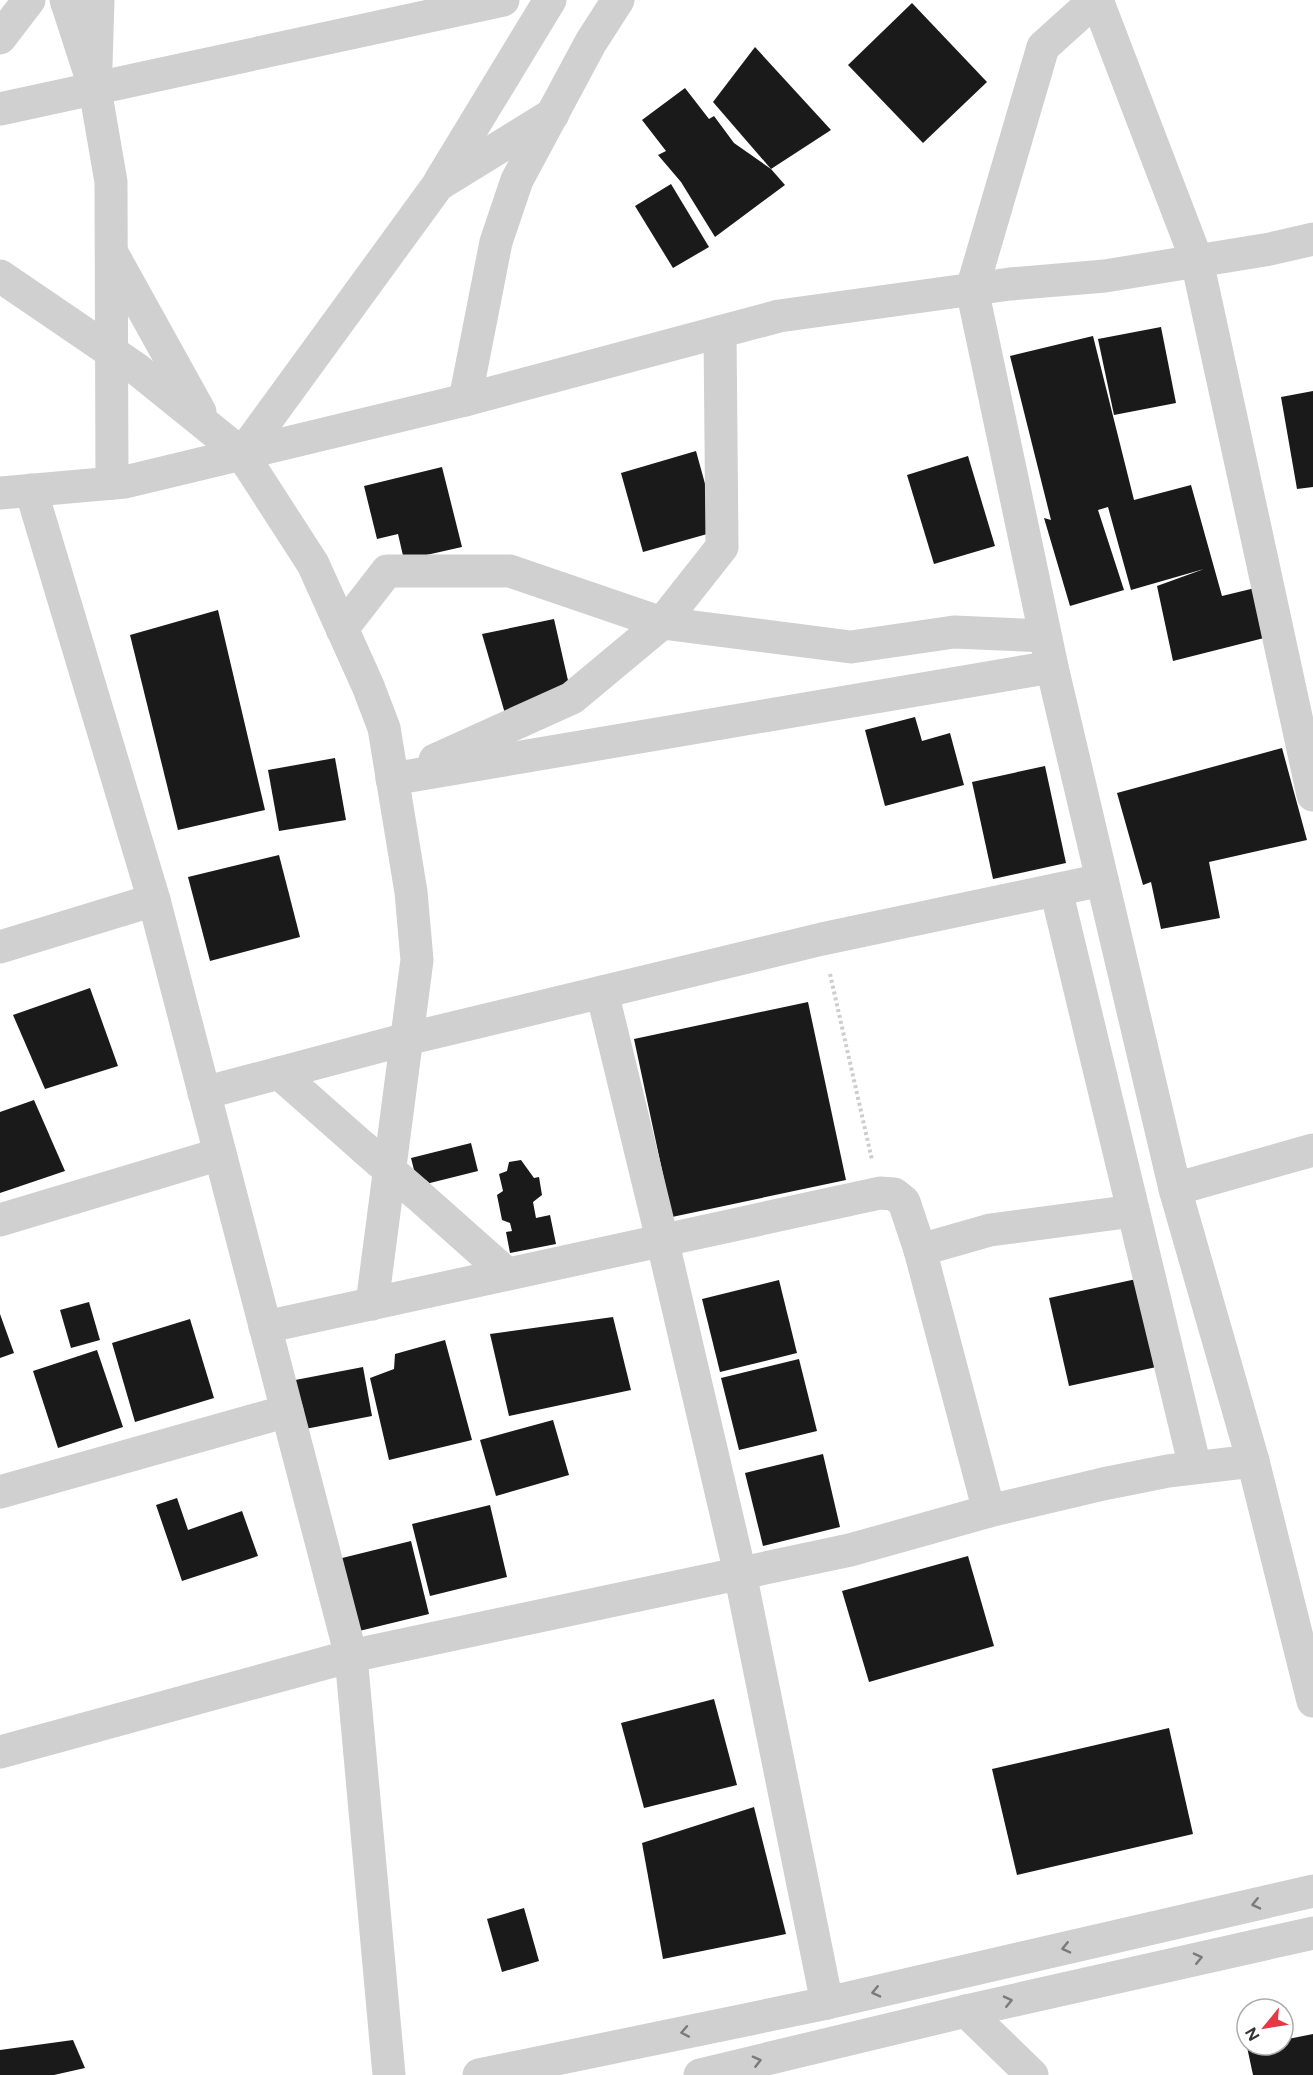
<svg xmlns="http://www.w3.org/2000/svg" width="1313" height="2075" viewBox="0 0 1313 2075" font-family="Figtree,sans-serif">
<rect width="100%" height="100%" fill="#fff"/>
<!-- building -->
<g fill="#1a1a1a">
<polygon points="912,3 987,82 923,143 848,65"/>
<polygon points="755,47 831,130 771,169 713,102"/>
<polygon points="685,88 709,119 714,116 734,143 771,169 785,185 715,237 681,182 658,155 666,151 642,120"/>
<polygon points="671,184 709,247 673,268 635,206"/>
<polygon points="1161,327 1176,403 1114,415 1098,339"/>
<polygon points="1093,336 1134,500 1191,485 1222,596 1255,588 1268,637 1173,661 1157,586 1204,569 1131,590 1108,507 1098,510 1124,590 1070,606 1044,518 1051,520 1010,356"/>
<polygon points="1313,391 1313,487 1297,489 1281,397"/>
<polygon points="696,451 718,531 643,552 621,473"/>
<polygon points="968,456 995,546 934,564 907,475"/>
<polygon points="442,467 462,547 404,560 398,534 377,539 364,486"/>
<polygon points="218,610 265,810 178,830 130,635"/>
<polygon points="554,619 572,698 506,717 482,634"/>
<polygon points="915,717 922,741 950,733 964,785 885,806 865,730"/>
<polygon points="1282,748 1307,840 1209,862 1220,918 1161,929 1151,882 1143,885 1117,793"/>
<polygon points="335,758 346,820 279,831 268,770"/>
<polygon points="1045,766 1066,863 993,879 972,782"/>
<polygon points="279,855 300,937 210,961 188,877"/>
<polygon points="90,988 118,1066 45,1089 13,1015"/>
<polygon points="808,1002 846,1180 672,1217 634,1039"/>
<polygon points="34,1100 65,1171 0,1193 0,1112"/>
<polygon points="471,1143 478,1171 418,1186 411,1158"/>
<polygon points="521,1160 534,1178 539,1177 542,1195 533,1202 536,1218 550,1215 556,1244 510,1253 506,1232 512,1231 510,1223 502,1220 497,1195 503,1191 499,1174 507,1171 509,1162"/>
<polygon points="1141,1278 1161,1366 1069,1386 1049,1298"/>
<polygon points="779,1280 797,1353 720,1372 702,1299"/>
<polygon points="89,1302 100,1340 71,1348 60,1310"/>
<polygon points="0,1314 14,1353 0,1358"/>
<polygon points="613,1317 631,1390 509,1416 490,1334"/>
<polygon points="190,1319 214,1398 135,1422 112,1343"/>
<polygon points="445,1340 472,1440 389,1460 370,1378 394,1369 395,1354"/>
<polygon points="97,1350 123,1427 58,1448 33,1371"/>
<polygon points="799,1359 817,1431 739,1450 721,1378"/>
<polygon points="363,1367 372,1416 300,1430 290,1381"/>
<polygon points="553,1420 569,1475 496,1496 480,1440"/>
<polygon points="823,1454 840,1527 763,1546 745,1473"/>
<polygon points="177,1498 188,1530 242,1511 258,1556 182,1581 156,1505"/>
<polygon points="490,1505 507,1577 430,1596 412,1524"/>
<polygon points="411,1541 429,1614 351,1633 334,1560"/>
<polygon points="968,1556 994,1646 869,1682 842,1591"/>
<polygon points="714,1699 737,1785 644,1808 621,1723"/>
<polygon points="1169,1728 1193,1834 1017,1875 992,1769"/>
<polygon points="754,1807 786,1934 663,1959 642,1843"/>
<polygon points="524,1908 539,1961 502,1972 487,1919"/>
<polygon points="1313,2034 1313,2075 1253,2075 1247,2047 1283,2045 1283,2040"/>
<polygon points="73,2040 85,2068 54,2075 0,2075 0,2050"/>
</g>
<g fill="none" stroke-linecap="round" stroke-linejoin="round">
<!-- path -->
<polyline stroke="#cdcdcd" stroke-width="4" stroke-dasharray="3 3" stroke-linecap="butt" points="830,974 872,1160"/>
<!-- minor -->
<g stroke="#d0d0d0" stroke-width="33">
<polyline points="66,0 95,89 111,182 112,483"/>
<polyline points="1095,0 1043,47 972,289 1052,667 1175,1189 1253,1461 1313,1701"/>
<polyline points="1097,0 1197,261 1313,795"/>
<polyline points="0,38 29,0"/>
<polyline points="96,66 98,0"/>
<polyline points="0,109 503,0"/>
<polyline points="440,181 550,0"/>
<polyline points="113,255 200,412"/>
<polyline points="0,276 138,370 242,454 313,564 368,686 384,728 411,892 417,960 372,1304"/>
<polyline points="465,400 496,242 517,180 591,42 618,0"/>
<polyline points="242,454 438,185 553,114"/>
<polyline points="31,490 154,900 351,1656 389,2075"/>
<polyline points="0,493 125,482 465,400 779,316 1010,284 1105,276 1270,249 1313,239"/>
<polyline points="342,629 387,571 510,571 662,623 851,647 954,632 1045,636"/>
<polyline points="435,760 572,698 662,623 722,547 720,332"/>
<polyline points="392,779 1052,667"/>
<polyline points="1056,890 1195,1467"/>
<polyline points="0,947 154,900"/>
<polyline points="602,992 662,1239 740,1573 827,2003"/>
<polyline points="279,1073 364,1148"/>
<polyline points="204,1093 407,1039 822,939 1102,880"/>
<polyline points="1175,1189 1313,1150"/>
<polyline points="417,1194 507,1274"/>
<polyline points="0,1220 220,1154"/>
<polyline points="920,1250 989,1511"/>
<polyline points="265,1327 880,1193 894,1194 904,1202 920,1250 990,1230 1133,1211"/>
<polyline points="0,1492 287,1411"/>
<polyline points="0,1752 351,1656 850,1550 989,1511 1103,1484 1168,1471 1253,1461"/>
<polyline points="966,2011 1032,2075"/>
<polyline points="479,2075 827,2003 1313,1891"/>
<polyline points="700,2075 966,2011 1313,1933"/>
</g>
<!-- minor-bridge -->
<polyline stroke="#d0d0d0" stroke-width="33" points="364,1148 417,1194"/>
</g>
<!-- one-way arrows -->
<defs><path id="oneway-chevron" d="M-2-3.5L2.5 0L-2 3.5" fill="none" stroke-width="1.6" stroke-linecap="round" stroke-linejoin="round" transform="scale(1.5)"/></defs>
<g stroke="#7a7a7a">
<use href="#oneway-chevron" transform="translate(1256 1904) rotate(167)"/>
<use href="#oneway-chevron" transform="translate(1066 1948) rotate(167)"/>
<use href="#oneway-chevron" transform="translate(1198 1958) rotate(-13)"/>
<use href="#oneway-chevron" transform="translate(876 1992) rotate(167)"/>
<use href="#oneway-chevron" transform="translate(1008 2001) rotate(-13)"/>
<use href="#oneway-chevron" transform="translate(685 2032) rotate(169)"/>
<use href="#oneway-chevron" transform="translate(757 2061) rotate(-14)"/>
</g>
<!-- north arrow -->
<g transform="translate(1265 2027) rotate(240)"><circle r="28" fill="#ffffff" stroke="#adadad" stroke-width="1.5"/>
<path d="M0-4.5L10 22L0 15L-10 22Z" fill="#e63946"/>
<text y="-9" font-size="16" font-weight="bold" text-anchor="middle" fill="#333333">N</text>
</g>
</svg>
